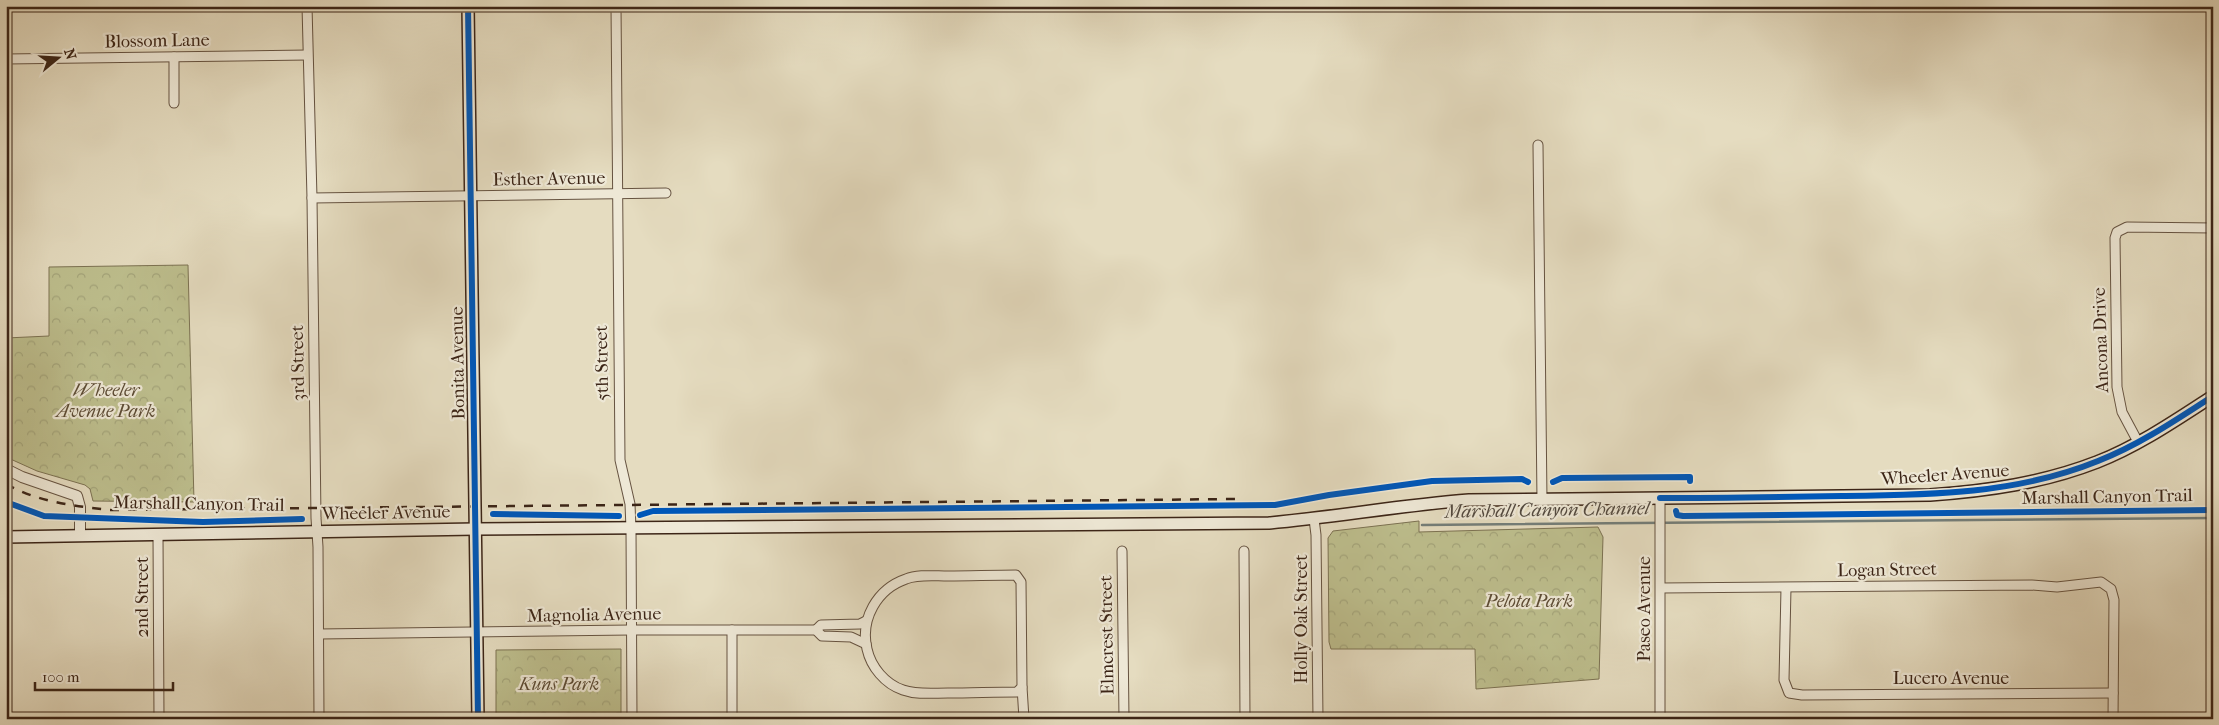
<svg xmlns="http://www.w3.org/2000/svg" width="2219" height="725" viewBox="0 0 2219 725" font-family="'IM FELL French Canon',serif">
<defs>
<pattern id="park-crowns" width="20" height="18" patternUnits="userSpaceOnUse" patternTransform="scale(1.25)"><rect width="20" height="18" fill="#bdbe8d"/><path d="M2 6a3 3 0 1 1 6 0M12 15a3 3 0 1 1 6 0" fill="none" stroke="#a3a379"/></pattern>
</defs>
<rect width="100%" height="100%" fill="#e5dcc0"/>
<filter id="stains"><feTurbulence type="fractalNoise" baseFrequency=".004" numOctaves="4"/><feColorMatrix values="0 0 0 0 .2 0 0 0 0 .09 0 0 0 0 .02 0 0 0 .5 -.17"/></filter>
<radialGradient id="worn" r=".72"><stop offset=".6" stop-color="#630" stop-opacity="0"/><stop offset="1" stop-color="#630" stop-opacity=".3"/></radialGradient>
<!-- park -->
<g fill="url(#park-crowns)" stroke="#7c7252">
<polygon points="188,265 194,502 93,501 90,489 85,485 37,471 6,457 6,338 49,336 49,267"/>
<polygon points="1419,521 1419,532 1598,527 1603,537 1599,679 1476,689 1475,649 1331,649 1329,642 1328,538 1333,531"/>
<polygon points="621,649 621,719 496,719 496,650"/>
</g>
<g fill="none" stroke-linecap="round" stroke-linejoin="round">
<!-- stream -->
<g stroke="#747e79" stroke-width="2.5">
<polyline points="6,509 7,510"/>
<polyline points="1422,525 2213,518"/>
</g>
<!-- minor casing -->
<g stroke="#665341" stroke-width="11">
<g id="minor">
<polyline points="307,6 312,198 316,518 318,547 319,719"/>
<polyline points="616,6 620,460 630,504 631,529 632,719"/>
<polyline points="174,57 174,103"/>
<polyline points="6,59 307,55"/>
<polyline points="1538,145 1542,500"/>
<polyline points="312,198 666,193"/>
<polyline points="2138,442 2122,412 2117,387 2115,238 2117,232 2127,227 2213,228"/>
<polyline points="1660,498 1660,719"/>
<polyline points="1314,519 1316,535 1318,719"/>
<polyline points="158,535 159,719"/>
<polyline points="1122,551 1124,719"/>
<polyline points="1244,551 1245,719"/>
<path d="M1016,575L1021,582L1022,687L1017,692C994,692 971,693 948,693C933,693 917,695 903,690C885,684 871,667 867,649C860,619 877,589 906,579C918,574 934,576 948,576C970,576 993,575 1016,575Z"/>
<polyline points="1661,588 2032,585 2057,587 2101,582 2111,589 2114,600 2113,719"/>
<polyline points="1786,588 1784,680 1789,693 1802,695 2113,693"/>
<polyline points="732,630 732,719"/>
<polyline points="816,630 821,625 860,624 866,621"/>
<polyline points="319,634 631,630 816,630 822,636 851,637 866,644"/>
<polyline points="1022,687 1024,719"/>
</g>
</g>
<!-- tertiary casing -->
<g stroke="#665341" stroke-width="12">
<polyline id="tertiary" points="6,469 22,477 77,496 80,507 80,536"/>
</g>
<!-- secondary casing -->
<g stroke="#3c2517" stroke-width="14">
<g id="secondary">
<polyline points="468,6 478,719"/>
<path d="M6,537L476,529L1269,523C1336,517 1402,505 1469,500L1930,495C1987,491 2043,483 2097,462C2138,446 2176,420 2213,396"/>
</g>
</g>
<!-- minor -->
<use href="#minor" stroke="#eee8d6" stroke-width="9"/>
<!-- tertiary -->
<use href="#tertiary" stroke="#eee8d6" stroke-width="10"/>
<!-- secondary -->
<use href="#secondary" stroke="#eee8d6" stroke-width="11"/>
<!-- rail -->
<path stroke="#3c2517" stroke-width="2.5" stroke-dasharray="9 9" stroke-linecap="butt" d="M6,484C38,502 74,506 109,510L1237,499"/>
<!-- cycleway casing -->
<g stroke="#eee8d6" stroke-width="9">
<g id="cycleway">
<polyline points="468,6 478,719"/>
<polyline points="1553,482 1562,478 1690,477 1690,481"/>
<path d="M1660,498C1722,498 1783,497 1845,496C1931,495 2017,494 2098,461C2139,445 2176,420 2213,396"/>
<polyline points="6,502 44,516 203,522 302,519"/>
<polyline points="1676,511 1677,515 1683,516 2213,510"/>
<polyline points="493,514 619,516"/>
<polyline points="640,515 653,511 1275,505 1329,495 1432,481 1522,479 1528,482"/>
</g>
</g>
<!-- cycleway -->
<use href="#cycleway" stroke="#0057b8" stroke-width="6"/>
</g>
<g text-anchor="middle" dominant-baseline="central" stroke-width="4.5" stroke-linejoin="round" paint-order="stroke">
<!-- street labels -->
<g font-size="18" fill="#3c2517" stroke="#eee8d6">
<text transform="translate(157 41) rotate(-1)">Blossom Lane</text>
<text transform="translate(549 179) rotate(-1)">Esther Avenue</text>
<text transform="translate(2101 340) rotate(-92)">Ancona Drive</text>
<text transform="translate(298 363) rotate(-91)">3rd Street</text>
<text transform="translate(458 363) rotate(-91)">Bonita Avenue</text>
<text transform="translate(602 363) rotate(-91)">5th Street</text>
<text transform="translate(1945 475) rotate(-4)">Wheeler Avenue</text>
<text transform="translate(2107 497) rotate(-1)">Marshall Canyon Trail</text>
<text transform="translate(199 504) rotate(1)">Marshall Canyon Trail</text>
<text transform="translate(386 513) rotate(-1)">Wheeler Avenue</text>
<text transform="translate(1887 570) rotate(-1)">Logan Street</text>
<text transform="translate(142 597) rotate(-90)">2nd Street</text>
<text transform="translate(1644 609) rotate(-90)">Paseo Avenue</text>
<text transform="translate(594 615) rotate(-1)">Magnolia Avenue</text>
<text transform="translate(1301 619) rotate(-90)">Holly Oak Street</text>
<text transform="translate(1107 635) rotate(-91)">Elmcrest Street</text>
<text x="1951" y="678">Lucero Avenue</text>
</g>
<!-- park labels -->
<g font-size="18" font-style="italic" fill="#5c4b34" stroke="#eee8d6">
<text x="106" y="390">Wheeler<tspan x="106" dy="21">Avenue Park</tspan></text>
<text x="1529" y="601">Pelota Park</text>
<text x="559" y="684">Kuns Park</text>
</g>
<!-- water labels -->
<g font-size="19" font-style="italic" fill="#534a40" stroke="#eee8d6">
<text transform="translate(1547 510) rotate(-1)">Marshall Canyon Channel</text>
</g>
</g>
<!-- margin -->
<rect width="2219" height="725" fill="none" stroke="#e5dcc0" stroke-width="25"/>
<rect x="8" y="8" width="2204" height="710" fill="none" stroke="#3c2517" stroke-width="2.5"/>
<rect x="12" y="12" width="2194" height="700" fill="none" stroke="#3c2517"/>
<!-- north arrow -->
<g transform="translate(58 58) rotate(72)" stroke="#eee8d6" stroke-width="4" paint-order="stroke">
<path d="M0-4L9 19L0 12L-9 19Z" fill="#3c2517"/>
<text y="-8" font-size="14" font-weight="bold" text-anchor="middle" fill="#3c2517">N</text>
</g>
<!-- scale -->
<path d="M35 682v8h138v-8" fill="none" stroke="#3c2517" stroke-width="2.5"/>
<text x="42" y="682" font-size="15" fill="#3c2517" stroke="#eee8d6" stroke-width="4" paint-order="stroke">100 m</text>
<rect width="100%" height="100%" filter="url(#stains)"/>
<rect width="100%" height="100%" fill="url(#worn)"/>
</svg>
